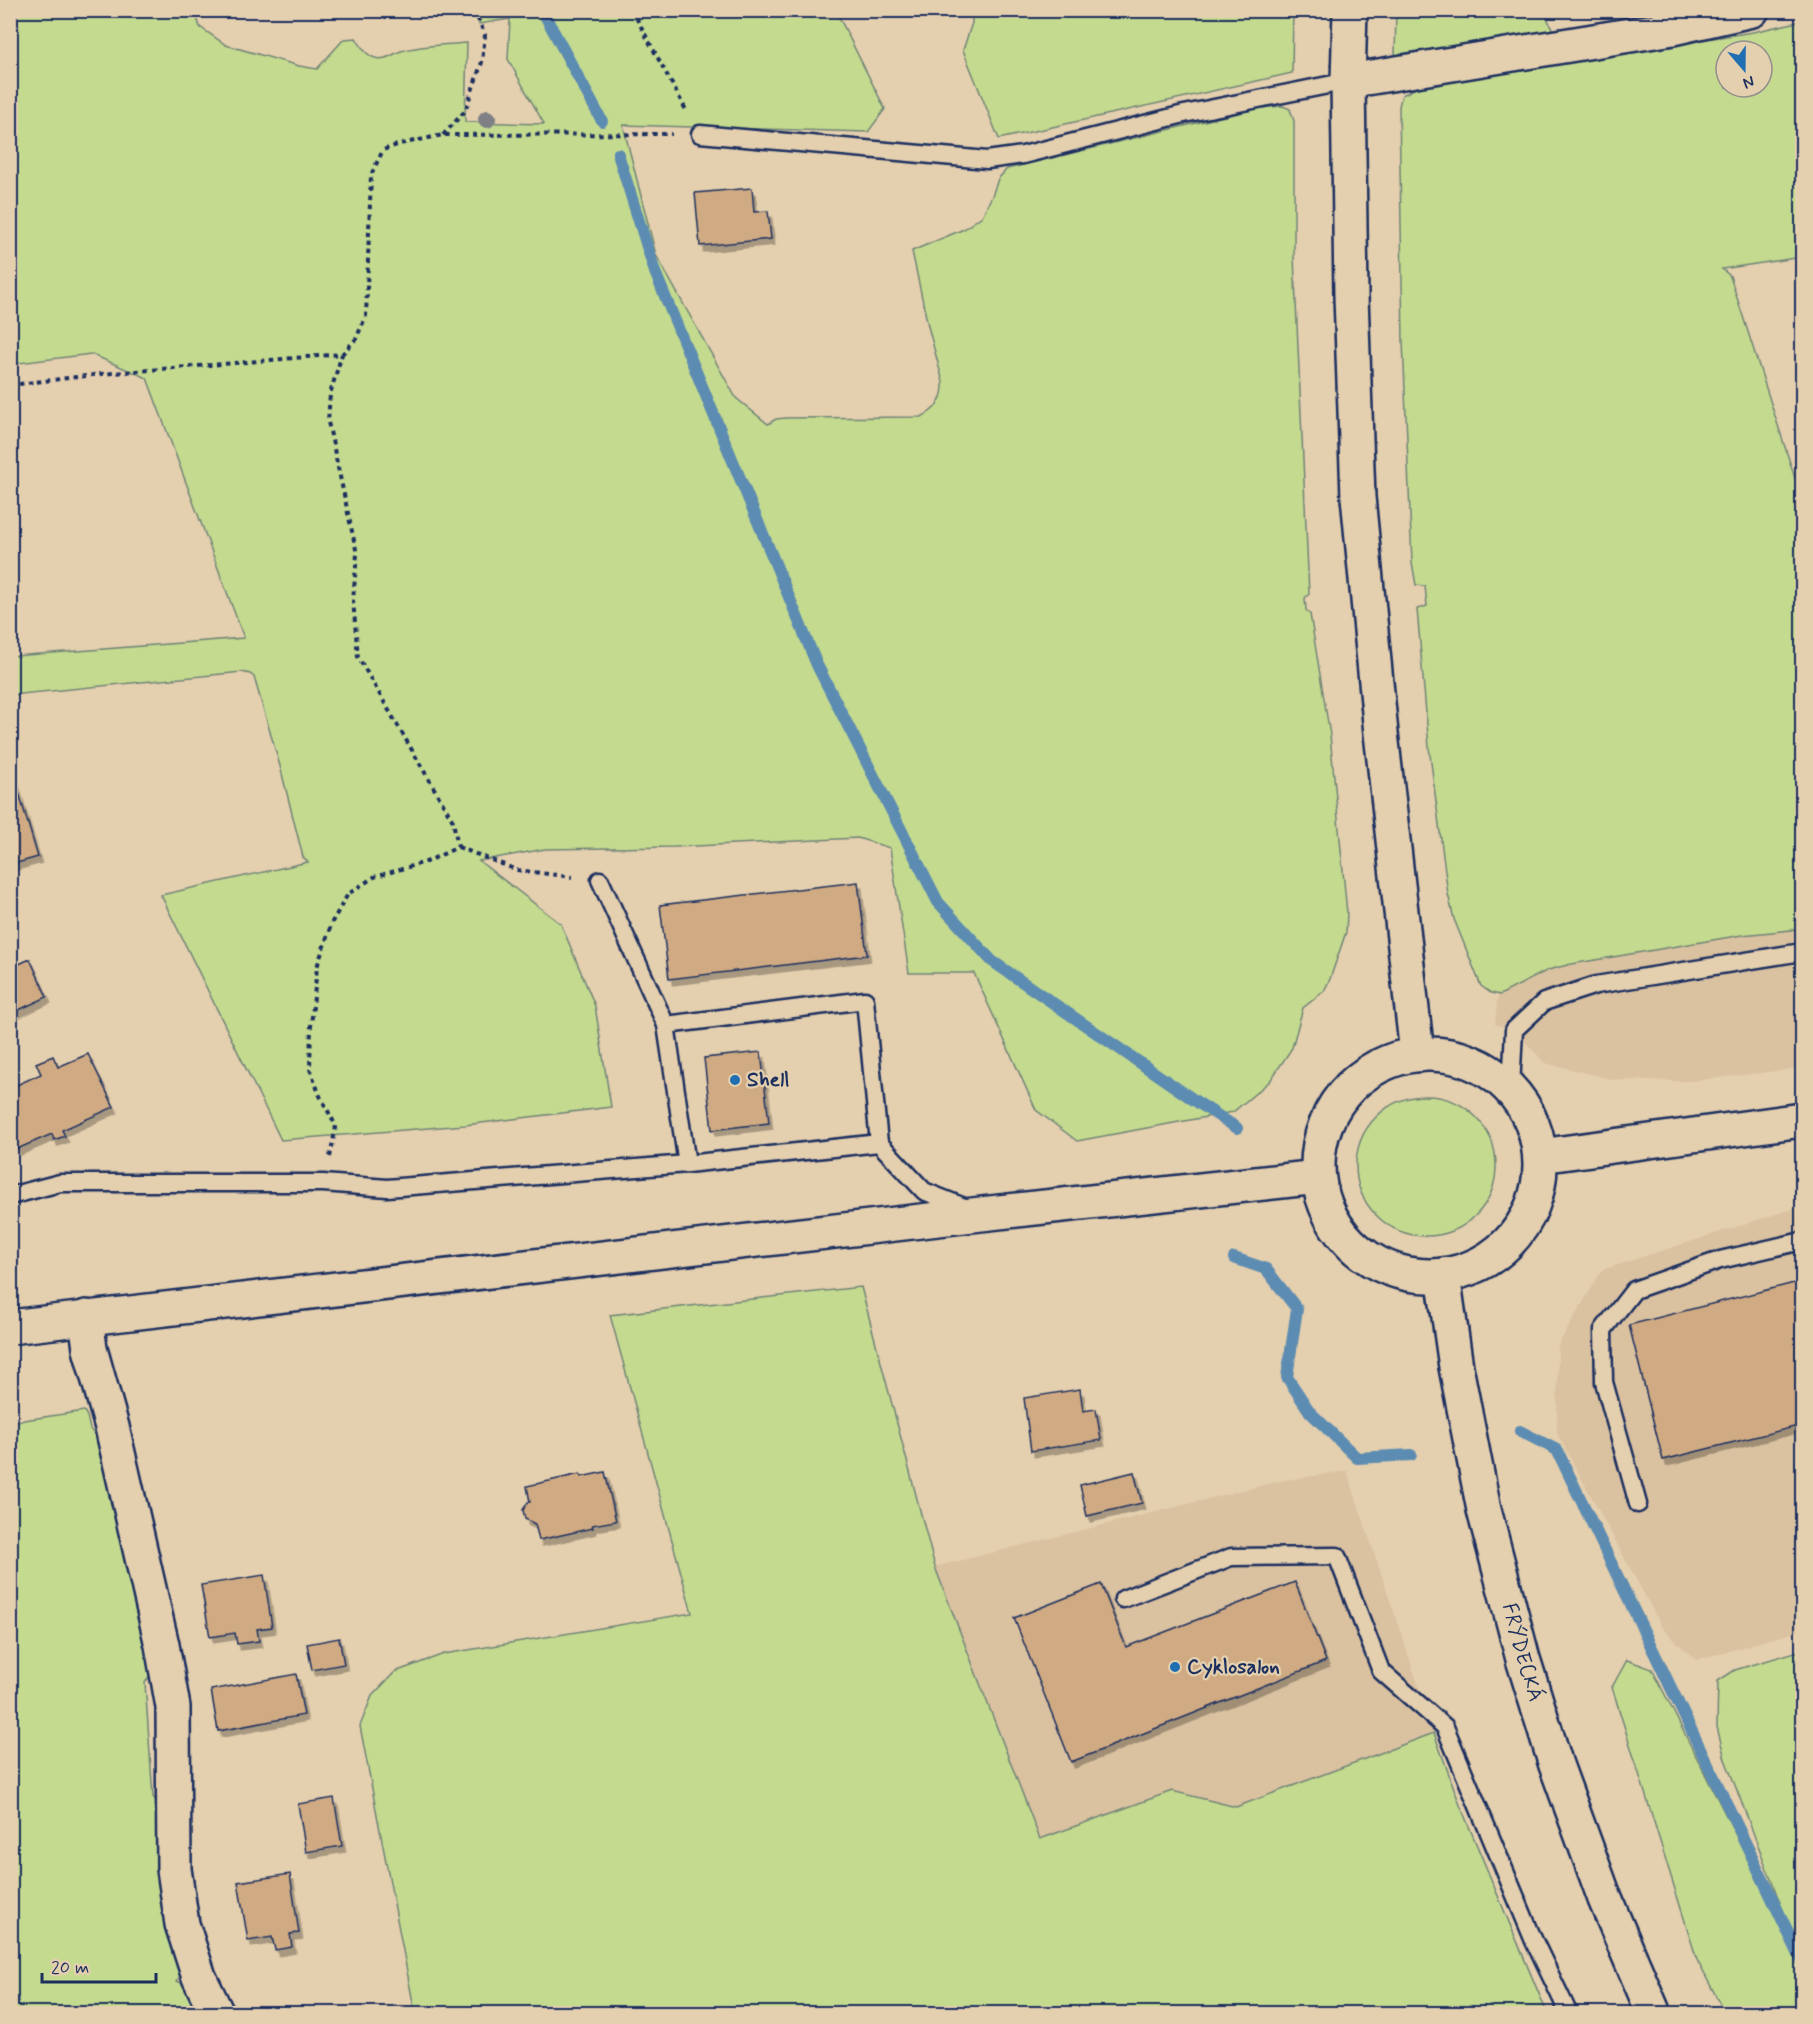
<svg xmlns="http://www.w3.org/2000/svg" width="1813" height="2024" viewBox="0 0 1813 2024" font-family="Mynerve,sans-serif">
<defs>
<filter id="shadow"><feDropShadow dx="3.5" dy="6" stdDeviation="0" flood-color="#0004"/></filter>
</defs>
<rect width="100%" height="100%" fill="#e4cfae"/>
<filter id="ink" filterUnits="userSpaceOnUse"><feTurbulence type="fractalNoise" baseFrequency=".0167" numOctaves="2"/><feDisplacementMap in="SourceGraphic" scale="12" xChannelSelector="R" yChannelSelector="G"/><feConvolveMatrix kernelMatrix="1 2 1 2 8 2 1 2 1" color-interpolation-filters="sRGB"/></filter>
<g filter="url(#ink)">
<!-- built -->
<g fill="#dac1a0">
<polygon points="1802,929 1802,1068 1690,1081 1615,1080 1545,1063 1514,1030 1495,1024 1498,994 1500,995 1548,970 1660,948 1742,935"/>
<polygon points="1802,1206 1802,1630 1696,1660 1663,1629 1557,1433 1558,1345 1602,1270"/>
<polygon points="1347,1471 1434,1733 1236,1807 1172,1791 1041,1839 935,1567 1280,1481"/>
</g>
<!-- green -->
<g fill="#c4da8f" stroke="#708476" stroke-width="1.5" fill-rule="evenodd">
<path d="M11,11H198L197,18L200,27L226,45L299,66L317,69L344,39L356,38C361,46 366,55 375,58C385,61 393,54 401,51C422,45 445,45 467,43L465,122L544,124L508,59L510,19L479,24L476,11H836L885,109L868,132L623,125L656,255L736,398L768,424L776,419L786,418L921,417C937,410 944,399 943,382L928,326L912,251L964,229L982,216L992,196L998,179L1007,169L1258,108L1283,106L1290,109L1294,121V257L1309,594L1305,598L1306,610L1310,614L1330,735L1347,913L1346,932L1330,979L1324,991L1303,1008L1292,1048L1270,1081L1233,1112L1077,1141L1036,1110L974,973H909L890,848L858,838L675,847L545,849L479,861L561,924L595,1006L611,1107L465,1125L281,1140L161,895L308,862L303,857L280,766L254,677L250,674L242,672L11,695L10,657L14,656L244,638L147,378L91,354L11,364Z"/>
<polygon points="972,11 1293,11 1292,73 999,139 963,50 972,23"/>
<polygon points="1396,11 1544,11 1554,33 1395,57"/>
<path d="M1802,21V257L1722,269L1730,276L1802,500V929L1742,935L1572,964L1548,970L1500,995L1491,993L1481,986L1454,919L1448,894L1429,747L1417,609L1427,606L1425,586L1416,585L1412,563L1403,341L1399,106L1402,95L1428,82L1753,32ZM1726,51H1762V87H1726Z"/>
<circle cx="1426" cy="1166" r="70"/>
<polygon points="861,1287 935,1567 1040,1839 1172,1791 1236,1807 1434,1733 1460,1805 1547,2013 415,2013 360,1726 372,1696 395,1672 444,1654 692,1613 610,1315"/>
<polygon points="84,1411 87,1416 90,1429 103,1445 151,1674 145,1683 153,1797 159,1804 182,1973 177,1981 229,2008 253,2013 11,2014 11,1422"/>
<polygon points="1802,1650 1802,1944 1787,1921 1725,1759 1717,1727 1718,1681 1735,1670"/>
<polygon points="1627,1660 1652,1669 1802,1966 1802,2013 1725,2013 1697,1960 1612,1687"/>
</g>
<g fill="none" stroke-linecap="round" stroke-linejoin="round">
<!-- stream -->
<g stroke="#5d8cb2" stroke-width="12">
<polyline points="542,10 602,121"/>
<polyline points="618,154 655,272 817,665 938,902 992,961 1194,1100 1237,1128"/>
<polyline points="1234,1258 1266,1269 1297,1309 1287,1377 1310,1412 1357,1458 1411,1455"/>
<polyline points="1520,1431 1557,1450 1802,1961"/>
</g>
</g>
<!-- building -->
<g fill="#d0aa82" stroke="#1b2f5e" stroke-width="1.5" filter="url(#shadow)">
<polygon points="752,188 754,212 768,211 771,239 700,246 695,193"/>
<polygon points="10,763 38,857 10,865"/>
<polygon points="858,882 867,955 669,979 660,905"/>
<polygon points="30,959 47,997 10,1014 10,968"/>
<polygon points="761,1052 769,1123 712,1130 704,1058"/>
<polygon points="88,1054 114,1107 62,1130 65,1136 54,1140 52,1134 17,1149 10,1134 10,1088 41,1074 36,1063 53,1056 58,1067"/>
<polygon points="1802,1281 1802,1425 1663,1460 1629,1325"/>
<polygon points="1080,1389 1083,1411 1096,1409 1101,1440 1031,1451 1024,1398"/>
<polygon points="605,1472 616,1521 592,1525 593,1528 539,1540 535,1524 525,1519 523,1510 528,1502 530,1502 527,1486 580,1474 581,1477"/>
<polygon points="1134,1472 1142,1503 1087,1516 1080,1485"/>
<polygon points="264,1575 272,1627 257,1629 259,1641 237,1644 235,1633 210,1637 201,1585"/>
<polygon points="1295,1582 1326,1661 1071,1762 1014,1618 1101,1584 1126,1647"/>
<polygon points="339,1638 344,1664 312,1670 307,1644"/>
<polygon points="296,1674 304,1715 218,1731 211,1690"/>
<polygon points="334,1798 342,1846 306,1852 298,1804"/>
<polygon points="290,1874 299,1933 290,1934 292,1947 275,1950 272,1937 248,1941 238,1882"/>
</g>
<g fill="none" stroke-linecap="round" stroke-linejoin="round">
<!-- lane casing -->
<g stroke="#1b2f5e" stroke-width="21">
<g id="lane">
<polyline points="700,134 987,160 1023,155 1184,114 1348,81"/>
<polyline points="600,880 666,1025"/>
<polyline points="1511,1088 1514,1030 1544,1002 1596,985 1802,952"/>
<polyline points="687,1164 666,1025 865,1000 879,1143"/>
<polyline points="10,1196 60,1183 323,1183 387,1188 687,1164 879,1143 924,1191 969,1209"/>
<polyline points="1638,1504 1604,1382 1603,1330 1634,1290 1720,1260 1802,1241"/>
<polyline points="1123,1599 1231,1557 1337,1556 1381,1671 1445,1727 1534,1941 1569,2014"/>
</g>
</g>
<!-- street casing -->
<g stroke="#1b2f5e" stroke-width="38">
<g id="street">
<polyline points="1348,81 1673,28 1752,10"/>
<polyline points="86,1317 90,1349 112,1427 162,1645 173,1707 174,1869 182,1924 199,1977 217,2014"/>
</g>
</g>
<!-- secondary casing -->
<g stroke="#1b2f5e" stroke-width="38">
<g id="secondary">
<polyline points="1350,10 1348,81 1351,296 1358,497 1381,733 1417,1054"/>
<circle cx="1429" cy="1165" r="111"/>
<polyline points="1540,1156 1802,1120"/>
<path id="s1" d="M1443,1275L1456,1367L1484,1510L1523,1659L1556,1765L1605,1899L1654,2014"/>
<polyline points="10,1327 981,1214 1318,1177"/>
</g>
</g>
<!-- path -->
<g stroke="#1b2f5e" stroke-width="4" stroke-dasharray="4.5 4.5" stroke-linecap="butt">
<polyline points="632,10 686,110"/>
<polyline points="443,135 465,111 482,62 485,35 474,10"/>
<polyline points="10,385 102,374 342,354 356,339 366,316 371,175 383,150 400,144 443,135 672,134"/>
<polyline points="458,847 517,870 572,877"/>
<polyline points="330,1157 336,1126 320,1096 310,1069 311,1026 317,967 332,922 348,894 374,877 426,862 458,847 453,821 358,657 353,600 357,554 328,422 330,394 342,354"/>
</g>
<!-- lane -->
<use href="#lane" stroke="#e4cfae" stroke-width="16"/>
<!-- street -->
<use href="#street" stroke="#e4cfae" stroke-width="33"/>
<!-- secondary -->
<use href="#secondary" stroke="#e4cfae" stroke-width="33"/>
</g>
<!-- trees -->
<circle fill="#7f8085" cx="487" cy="119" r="9"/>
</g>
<!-- markers -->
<g fill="#1f6fb2" stroke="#e4cfae" stroke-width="2">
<circle cx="735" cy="1080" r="6"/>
<circle cx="1175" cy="1667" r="6"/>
</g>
<g text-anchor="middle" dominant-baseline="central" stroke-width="4.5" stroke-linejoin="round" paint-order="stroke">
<!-- poi labels -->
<g font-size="21" font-weight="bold" fill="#1b2f5e" stroke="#e4cfae" text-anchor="start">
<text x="747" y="1080">Shell</text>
<text x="1187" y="1667">Cyklosalon</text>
</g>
<!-- street labels -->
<g font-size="21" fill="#1b2f5e" stroke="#e4cfae">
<text stroke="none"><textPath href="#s1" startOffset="386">FRÝDECKÁ</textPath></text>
</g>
</g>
<!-- margin -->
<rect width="1813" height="2024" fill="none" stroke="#e4cfae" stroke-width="36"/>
<rect x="18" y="18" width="1777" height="1988" fill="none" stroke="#1b2f5e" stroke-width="2" filter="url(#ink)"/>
<!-- north arrow -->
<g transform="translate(1744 69) rotate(160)"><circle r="28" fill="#e4cfae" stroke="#948f8e" stroke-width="1.5"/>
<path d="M0-4.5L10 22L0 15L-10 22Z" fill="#1f6fb2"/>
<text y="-9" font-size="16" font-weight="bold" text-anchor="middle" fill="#1b2f5e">N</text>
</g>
<!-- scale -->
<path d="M42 1973v9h114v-9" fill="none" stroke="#1b2f5e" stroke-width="3"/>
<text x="51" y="1973" font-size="18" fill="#1b2f5e" stroke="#e4cfae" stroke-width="4.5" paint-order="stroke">20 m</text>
</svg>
